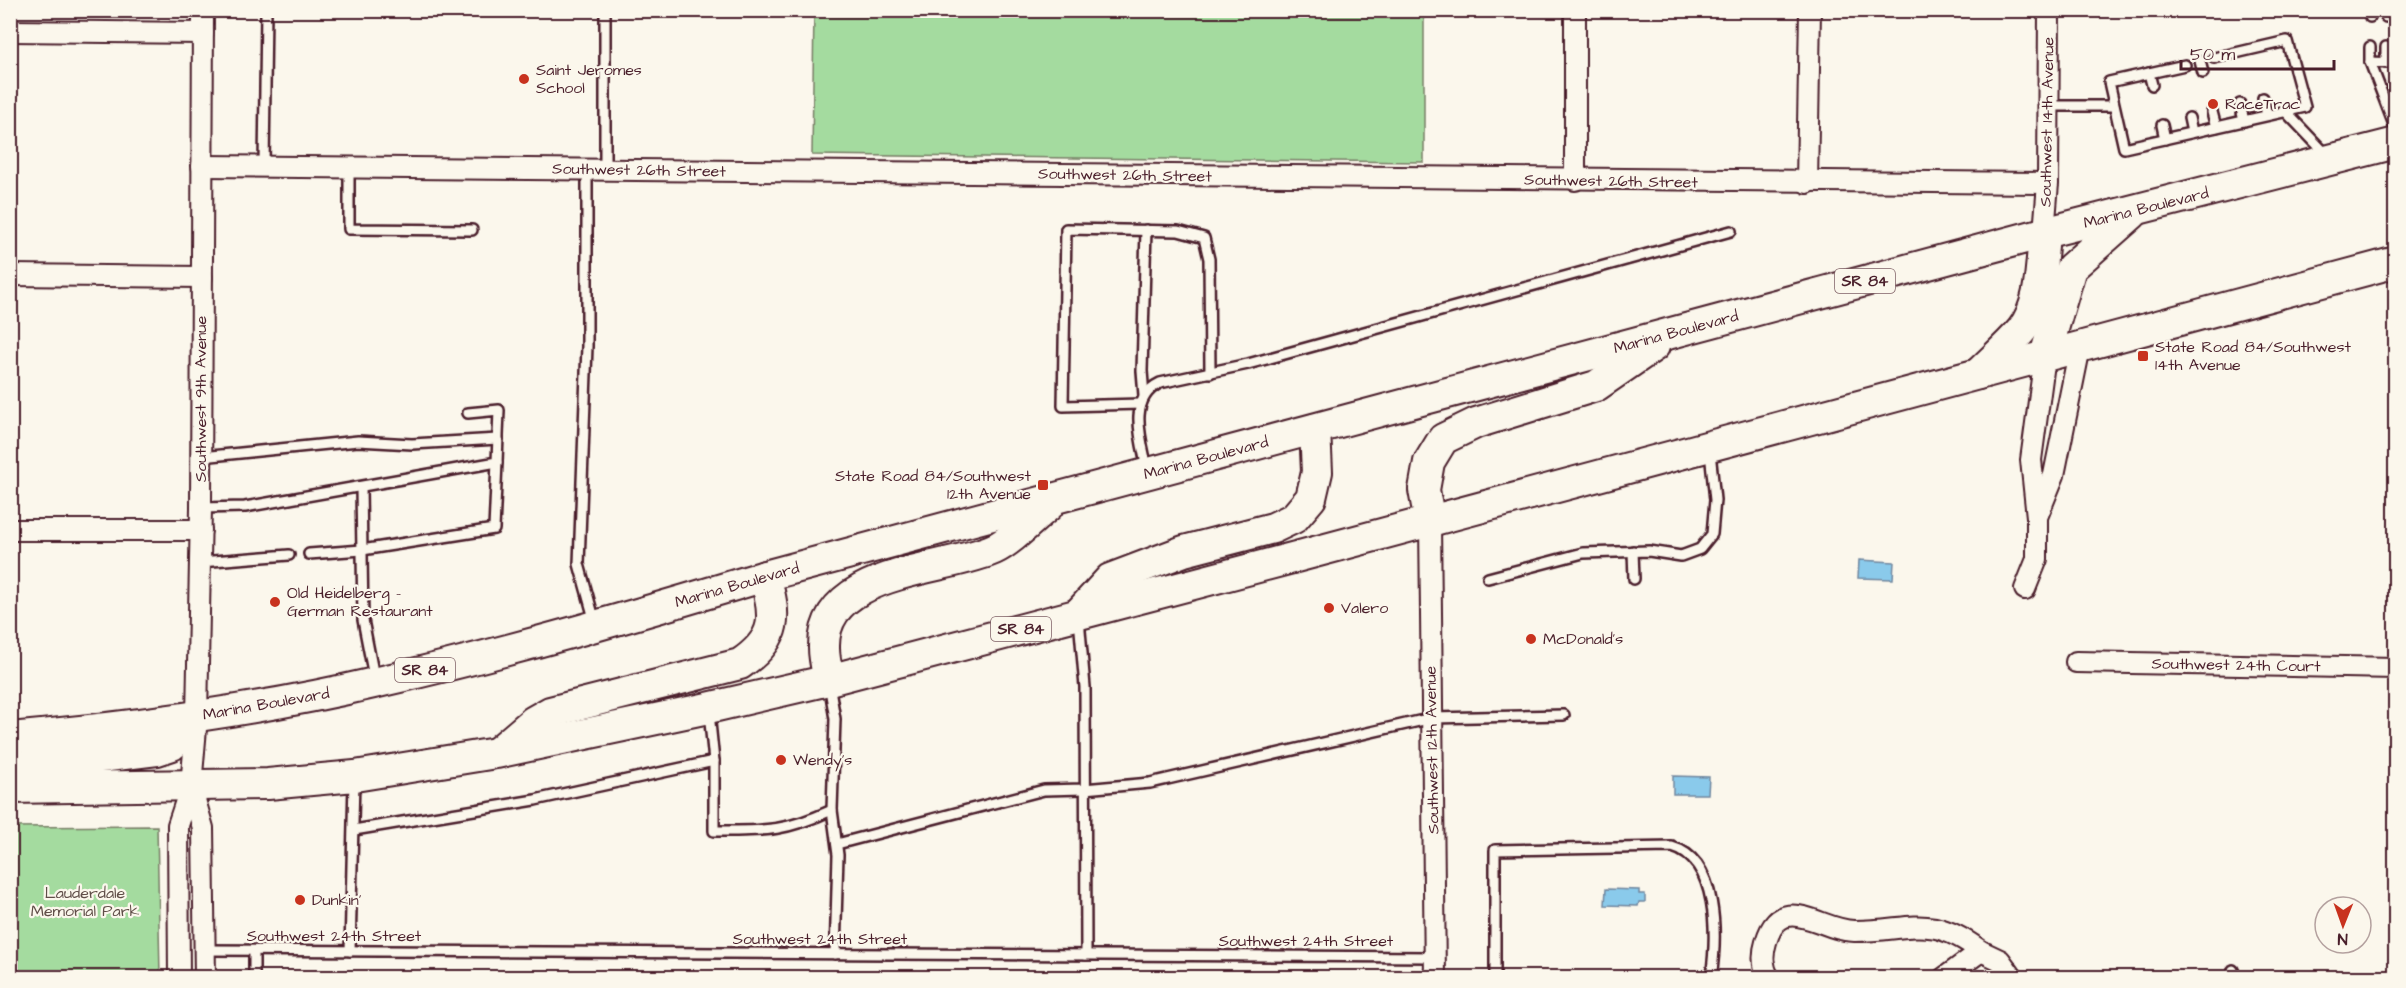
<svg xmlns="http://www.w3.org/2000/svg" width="2406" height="988" viewBox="0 0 2406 988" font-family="'Architects Daughter',sans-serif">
<rect width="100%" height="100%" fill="#fbf7ec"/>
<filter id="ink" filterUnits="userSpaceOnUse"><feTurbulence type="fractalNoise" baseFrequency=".0167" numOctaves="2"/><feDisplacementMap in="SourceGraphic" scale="12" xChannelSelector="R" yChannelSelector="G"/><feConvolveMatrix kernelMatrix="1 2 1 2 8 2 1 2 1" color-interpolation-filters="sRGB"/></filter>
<g filter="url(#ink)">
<!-- green -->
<g fill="#a4db9f" stroke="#777d65" stroke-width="1.5">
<polygon points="814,11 1424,11 1424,162 812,155"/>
<polygon points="157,826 160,977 11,977 11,827"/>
</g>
<!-- water -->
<g fill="#8acaeb" stroke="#70869e" stroke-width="1.5">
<polygon points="1859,560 1894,562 1893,579 1858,578"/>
<polygon points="1673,776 1709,777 1708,794 1673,794"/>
<polygon points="1606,889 1639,890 1639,894 1645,894 1645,902 1639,902 1638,906 1605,905"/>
</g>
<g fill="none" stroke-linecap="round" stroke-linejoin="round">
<!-- lane casing -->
<g stroke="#4a1f2b" stroke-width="14">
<g id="lane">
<polyline points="602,10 605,12 605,170"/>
<polyline points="2370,17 2370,10"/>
<polyline points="2386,17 2386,10"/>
<polyline points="2386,47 2386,63"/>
<polyline points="2200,61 2203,73"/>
<polyline points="2370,62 2370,47"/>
<polyline points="2396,63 2370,62 2396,130"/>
<polyline points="2185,65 2109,82 2124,148 2305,107 2287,41 2214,58"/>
<polyline points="2149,73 2152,85"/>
<polyline points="2263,98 2267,115"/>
<polyline points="2240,104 2244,121"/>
<polyline points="2049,106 2114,106"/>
<polyline points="2285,111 2327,155"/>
<polyline points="2212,112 2216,127"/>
<polyline points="2189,118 2192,132"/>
<polyline points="2162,125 2165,139"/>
<polyline points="264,166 266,10"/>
<polyline points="349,167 349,229 472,230"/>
<polyline points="587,169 587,346 579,564 595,622"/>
<polyline points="1144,396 1142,371 1146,230"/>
<polyline points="1141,404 1063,406 1066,229 1178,231 1204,238 1209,259 1210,373"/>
<polyline points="201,457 358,441 412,444 498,439"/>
<path d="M1147,468C1141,439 1127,399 1160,383L1248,364L1731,231"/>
<polyline points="361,487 363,620 374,677"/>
<polyline points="201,508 245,507 497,462 499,410 468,413"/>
<polyline points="1633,551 1634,579"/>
<polyline points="309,554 362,550 494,529 497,462"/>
<polyline points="200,562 289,555"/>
<polyline points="1488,578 1583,553 1649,551 1681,556 1700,549 1712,534 1715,500 1710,452"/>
<polyline points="1079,619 1085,687 1086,955"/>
<polyline points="829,683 835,719 832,810 838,855 835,954"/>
<path d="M709,713L714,761V831C766,831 784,832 832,810"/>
<polyline points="354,830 535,800 714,761"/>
<polyline points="837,844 1044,790 1084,789 1150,783 1432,718 1564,715"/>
<polyline points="205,950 1434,957"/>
<polyline points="350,951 354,780"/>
<polyline points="2233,970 2235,978"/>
<polyline points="254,978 254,951"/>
<path d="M1495,978V850L1672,847C1719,860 1717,937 1711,978"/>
</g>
</g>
<!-- street casing -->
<g stroke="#4a1f2b" stroke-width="24">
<g id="street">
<polyline points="1575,10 1575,180"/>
<polyline points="10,31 203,33"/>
<polyline points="202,166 2048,183"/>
<polyline points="1807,183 1810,10"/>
<polyline points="2044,233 2048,183 2049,10"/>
<polyline points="10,275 202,277"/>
<polyline points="2037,517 2054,475 2080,347"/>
<polyline points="1430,522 1435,978"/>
<polyline points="10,530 201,530"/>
<polyline points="2025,589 2037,559 2037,517 2031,460 2045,356"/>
<polyline points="2076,662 2396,668"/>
<polyline points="191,786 203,828 205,978"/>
<polyline points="1981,951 2000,960 2013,978"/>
<polyline points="179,978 178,825 191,786 197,717 201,508 203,10"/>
<path d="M1769,978C1762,966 1762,955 1766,942C1781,889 1822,932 1855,931C1912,931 1928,912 1981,951L1944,978"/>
</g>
</g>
<!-- primary casing -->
<g stroke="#4a1f2b" stroke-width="34">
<g id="primary">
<polyline points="2045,356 2071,268 2132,214"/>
<path d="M1978,374C1992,360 2008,346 2021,331C2042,306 2041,264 2044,233"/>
<polyline points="1430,522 1424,490 1429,462 1443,439 1476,423 1596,386 1654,346"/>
<polyline points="1078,614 1110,579 1184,551 1273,528 1294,518 1311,498 1317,472 1315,429"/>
<path d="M829,680C827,670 824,659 824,648C822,569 943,572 994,549C1011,541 1033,518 1048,506"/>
<path d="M10,738C133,727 255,711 374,683C506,653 636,615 765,576L2044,233L2396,143"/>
<path d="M499,751L534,721L550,712L740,664C779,638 776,616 765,576"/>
<polyline points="10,770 17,767 157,750 172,745 197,717"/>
<polyline points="10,788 268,784 355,776 496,753 708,708 829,680 1296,557 2396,262"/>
</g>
</g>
<!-- lane -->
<use href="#lane" stroke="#fbf7ec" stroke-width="9"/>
<!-- street -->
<use href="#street" stroke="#fbf7ec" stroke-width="20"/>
<!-- primary -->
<use href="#primary" stroke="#fbf7ec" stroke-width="30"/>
</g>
</g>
<!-- markers -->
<g fill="#c8321e" stroke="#fbf7ec" stroke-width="2">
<circle cx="524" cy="79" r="6"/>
<circle cx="2213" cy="104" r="6"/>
<rect x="2137" y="350" width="12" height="12" rx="3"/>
<rect x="1037" y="479" width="12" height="12" rx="3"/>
<circle cx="275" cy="602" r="6"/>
<circle cx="1329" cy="608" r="6"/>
<circle cx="1531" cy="639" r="6"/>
<circle cx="781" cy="760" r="6"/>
<circle cx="300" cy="900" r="6"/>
</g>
<g text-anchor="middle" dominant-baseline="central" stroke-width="4.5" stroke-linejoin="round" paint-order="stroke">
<!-- shield labels -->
<g fill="#fbf7ec" stroke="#7f6065" stroke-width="1.5">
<rect x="1835" y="269" width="60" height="24" rx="4.5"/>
<rect x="991" y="617" width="60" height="24" rx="4.5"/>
<rect x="395" y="658" width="60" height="24" rx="4.5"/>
</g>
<g font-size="15" font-weight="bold" fill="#4a1f2b">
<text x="1865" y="281">SR 84</text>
<text x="1021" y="629">SR 84</text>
<text x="425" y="670">SR 84</text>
</g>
<!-- poi labels -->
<g font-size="16" fill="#4a1f2b" stroke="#fbf7ec" text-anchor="start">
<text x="536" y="70">Saint Jeromes<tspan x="536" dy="18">School</tspan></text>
<text x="2225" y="104">RaceTrac</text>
<text x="2155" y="347">State Road 84/Southwest<tspan x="2155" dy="18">14th Avenue</tspan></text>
<text x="1031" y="476" text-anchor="end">State Road 84/Southwest<tspan x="1031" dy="18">12th Avenue</tspan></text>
<text x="287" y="593">Old Heidelberg -<tspan x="287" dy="18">German Restaurant</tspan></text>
<text x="1341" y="608">Valero</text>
<text x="1543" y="639">McDonald's</text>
<text x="793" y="760">Wendy's</text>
<text x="312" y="900">Dunkin'</text>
</g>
<!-- street labels -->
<g font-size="16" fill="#4a1f2b" stroke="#fbf7ec">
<text transform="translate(2047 122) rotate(-89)">Southwest 14th Avenue</text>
<text transform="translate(639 170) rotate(1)">Southwest 26th Street</text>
<text transform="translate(1125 175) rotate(1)">Southwest 26th Street</text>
<text transform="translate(1611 181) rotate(1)">Southwest 26th Street</text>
<text transform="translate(2146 208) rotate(-14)">Marina Boulevard</text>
<text transform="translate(1676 332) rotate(-15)">Marina Boulevard</text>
<text transform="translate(201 399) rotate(-90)">Southwest 9th Avenue</text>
<text transform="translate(1206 458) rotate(-15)">Marina Boulevard</text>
<text transform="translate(737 585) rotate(-16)">Marina Boulevard</text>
<text transform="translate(2236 665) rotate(1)">Southwest 24th Court</text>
<text transform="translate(266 704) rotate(-10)">Marina Boulevard</text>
<text transform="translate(1432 750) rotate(-91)">Southwest 12th Avenue</text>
<text x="334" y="936">Southwest 24th Street</text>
<text x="820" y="939">Southwest 24th Street</text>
<text x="1306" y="941">Southwest 24th Street</text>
</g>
<!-- park labels -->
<g font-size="16" fill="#604e48" stroke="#fbf7ec">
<text x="85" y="893">Lauderdale<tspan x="85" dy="18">Memorial Park</tspan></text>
</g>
</g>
<!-- margin -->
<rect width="2406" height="988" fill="none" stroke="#fbf7ec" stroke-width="36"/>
<rect x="18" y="18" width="2370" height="952" fill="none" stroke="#4a1f2b" stroke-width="2" filter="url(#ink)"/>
<!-- north arrow -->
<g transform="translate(2343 925) rotate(181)"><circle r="28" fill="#fbf7ec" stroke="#b4a19f" stroke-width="1.5"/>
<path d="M0-4.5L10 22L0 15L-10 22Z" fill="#c8321e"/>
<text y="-9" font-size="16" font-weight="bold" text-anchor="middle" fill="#4a1f2b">N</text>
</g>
<!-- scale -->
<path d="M2181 60v9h153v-9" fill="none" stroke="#4a1f2b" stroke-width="3"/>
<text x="2190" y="60" font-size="18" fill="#4a1f2b" stroke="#fbf7ec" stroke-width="4.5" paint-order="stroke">50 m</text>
</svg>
